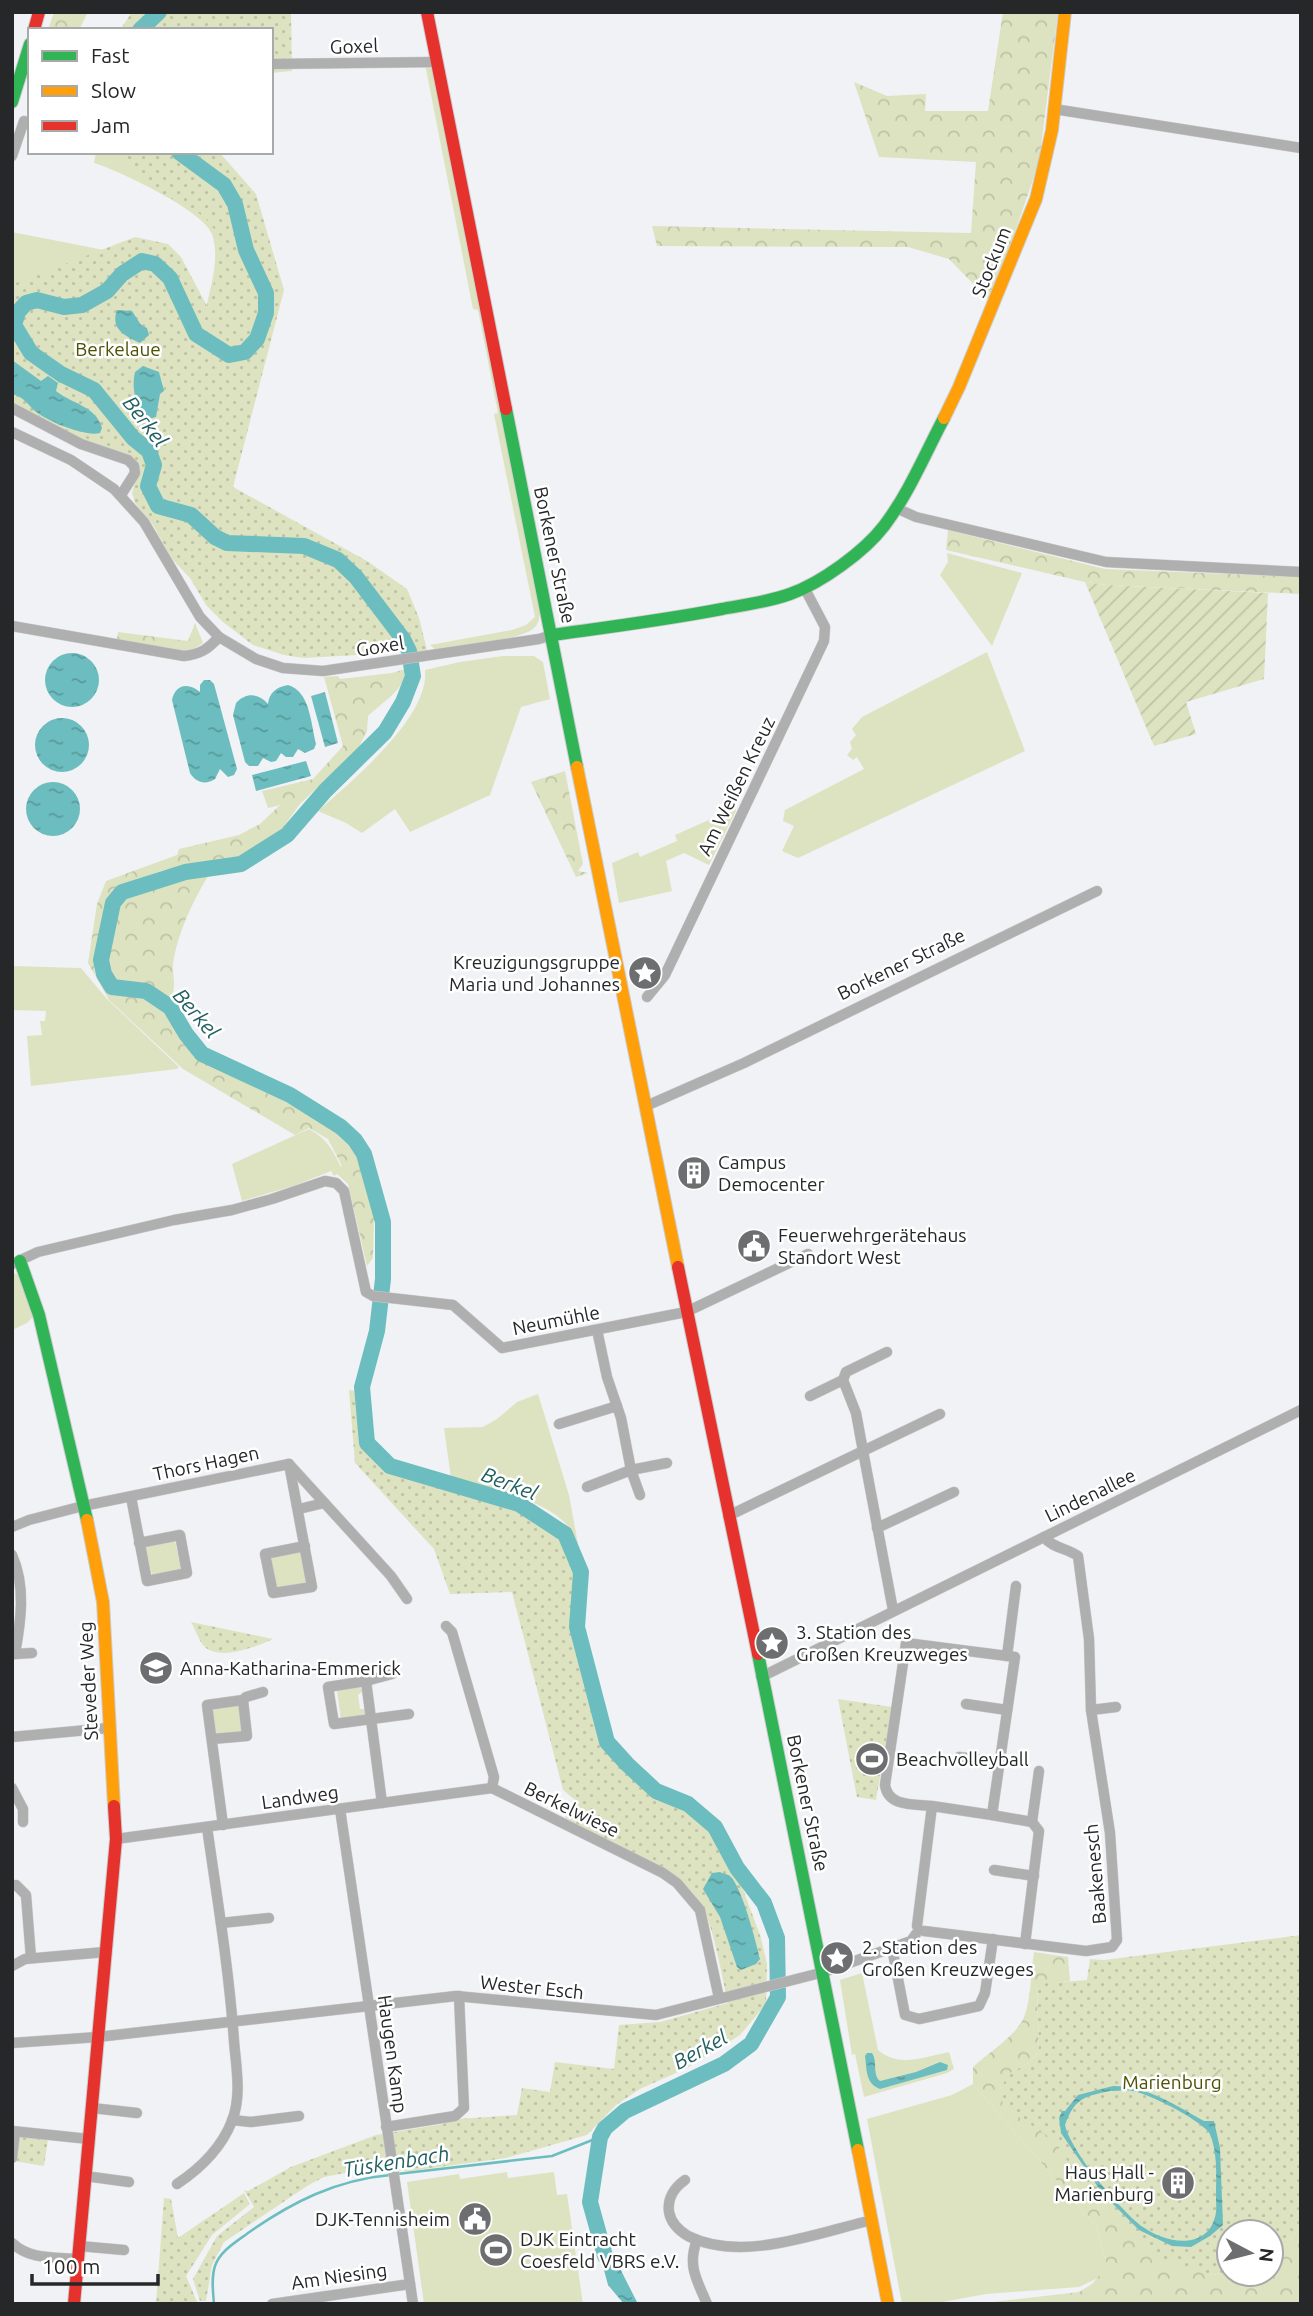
<svg xmlns="http://www.w3.org/2000/svg" width="1313" height="2316" viewBox="0 0 1313 2316" font-family="Ubuntu,sans-serif">
<defs>
<pattern id="forest-crowns" width="20" height="18" patternUnits="userSpaceOnUse" patternTransform="scale(1.75)"><rect width="20" height="18" fill="#dde3c0"/><path d="M2 6a3 3 0 1 1 6 0M12 15a3 3 0 1 1 6 0" fill="none" stroke="#bec3a5"/></pattern>
<pattern id="park-dots" width="8" height="8" patternUnits="userSpaceOnUse" patternTransform="scale(1.75)"><rect width="8" height="8" fill="#dde3c0"/><path d="M2 2h.1M6 6h.1" fill="none" stroke="#bec3a5" stroke-width="1.8" stroke-linecap="round"/></pattern>
<pattern id="garden-furrows" width="10" height="10" patternUnits="userSpaceOnUse" patternTransform="scale(1.75)"><rect width="10" height="10" fill="#dde3c0"/><path d="M-1 1l2-2M0 10L10 0M9 11l2-2" fill="none" stroke="#bec3a5"/></pattern>
<pattern id="water-ripples" width="26" height="14" patternUnits="userSpaceOnUse" patternTransform="scale(1.75)"><rect width="26" height="14" fill="#6cbdbf"/><path d="M2 4q2-2 4 0t4 0M15 11q2-2 4 0t4 0" fill="none" stroke="#599a9b"/></pattern>
</defs>
<rect width="100%" height="100%" fill="#f0f2f5"/>
<!-- grass -->
<g fill="#dde3c0">
<path d="M425,64L433,69L540,613C539,619 539,623 534,628C521,640 458,647 437,651L430,645L512,630L526,625L535,617L494,414L498,413L478,310L473,309Z"/>
<path d="M96,152H157L179,169L240,270L206,308C211,285 220,258 212,234C204,211 118,170 94,163Z"/>
<polygon points="12,232 109,251 12,303"/>
<polygon points="947,553 1022,573 992,646 940,575 948,562"/>
<polygon points="987,652 1025,751 798,858 782,851 794,826 783,821 785,810 864,769 857,757 853,760 847,755 852,749 850,742 856,735 852,729 862,717"/>
<path d="M503,656H534L543,662L550,699L521,707L490,795L410,832L395,809L362,833L346,823L318,811C351,782 430,717 425,670L460,662Z"/>
<polygon points="736,808 736,811 709,865 684,853 666,861 672,891 619,903 612,863 638,852 640,857 677,841 675,835"/>
<polygon points="12,966 81,968 106,998 179,1067 177,1069 31,1086 27,1036 42,1035 40,1021 45,1021 46,1011 12,1010"/>
<path d="M309,1129C327,1139 332,1149 341,1167L296,1185L242,1201L232,1164Z"/>
<polygon points="12,1273 20,1275 24,1279 34,1316 27,1323 12,1330"/>
<path d="M538,1394L569,1495L582,1566C578,1553 577,1537 567,1525C543,1497 485,1489 451,1478L444,1428L483,1427L497,1419L517,1402Z"/>
<polygon points="175,1541 181,1569 152,1575 145,1547"/>
<polygon points="303,1551 308,1583 274,1589 271,1557"/>
<polygon points="359,1686 363,1691 358,1695 360,1709 365,1709 366,1714 341,1720 337,1690"/>
<polygon points="239,1704 243,1733 216,1736 212,1708"/>
<path d="M862,1973L878,2050C899,2068 924,2057 949,2052L954,2069L947,2073L864,2097L855,2054L852,2055L840,1980Z"/>
<polygon points="973,2084 1096,2226 1107,2266 1100,2277 1079,2287 986,2294 932,2304 902,2304 867,2119 952,2095"/>
<polygon points="507,2172 508,2178 554,2172 557,2195 567,2194 583,2304 424,2304 407,2182 459,2174 460,2179"/>
</g>
<!-- forest -->
<g fill="url(#forest-crowns)">
<polygon points="54,12 88,12 79,30 48,30"/>
<polygon points="1003,12 1058,12 1039,162 1005,261 988,299 949,259 908,247 657,246 652,226 971,233 976,162 879,157 854,82 887,96 926,94 925,111 988,111"/>
<polygon points="948,530 1105,569 1301,577 1301,594 1107,585 1085,582 946,550"/>
<polygon points="195,623 203,643 189,652 117,640 118,632 188,641"/>
<path d="M405,669C406,690 382,702 368,716L367,731L358,749L300,804L279,833L271,840L235,859L164,870L116,887C107,900 91,957 95,972C97,981 106,988 113,993L145,996L170,1016L179,1036L199,1060L306,1112L333,1129L351,1145L364,1168L374,1217L373,1258L367,1266L348,1184L337,1174L334,1176L331,1171L342,1166L328,1139L309,1128L295,1135L183,1069L109,1000L88,963L97,904L106,881L177,855L179,849L239,835L260,824L280,805L268,808L262,791L313,779L343,746L324,677L338,676L340,679L392,673Z"/>
<polygon points="565,771 583,864 578,871 588,873 576,877 531,782"/>
<path d="M208,876C192,903 178,932 173,963C172,975 178,990 169,1000C150,981 132,988 111,979L106,963L120,903C141,880 179,881 208,876Z"/>
<path d="M1034,1952L1068,1957L1070,1981L1037,1985L1039,2052L1028,2063L1009,2074L1048,2134L1057,2142L1063,2155L1192,2267L1213,2275L1229,2271V2274H1271V2262C1283,2254 1290,2237 1301,2226V2302L976,2304L1079,2292L1092,2284L1107,2266L1096,2226L973,2084V2067C987,2054 1018,2034 1024,2017C1031,2001 1031,1971 1034,1952Z"/>
</g>
<!-- park -->
<g fill="url(#park-dots)">
<polygon points="132,12 291,12 292,71 271,73 271,30 120,30"/>
<path d="M115,152H219L256,194L284,290L233,487L367,561L407,589L419,618L427,650L404,654L398,648L357,655L304,658L284,655L253,645L223,622L206,605L190,578L172,559L153,525L135,503L132,493L139,467L132,459L78,439L12,407V287L16,283L135,237L168,244L181,257L207,306C213,286 221,264 218,242C215,213 180,205 159,192C142,182 126,168 115,152Z"/>
<path d="M349,1390L354,1391L365,1443L390,1470L517,1507L560,1533L577,1570L574,1625L590,1700L604,1744L655,1794L688,1807L711,1826L735,1868L760,1935L767,1964L766,2004L740,2035L687,2068L640,2089L616,2105L587,2135L506,2158L410,2171L360,2170L324,2177L307,2186L224,2242L212,2265L206,2301H200L193,2279L217,2236L254,2207L244,2190L248,2191L291,2167L376,2135L443,2124L457,2119L517,2115L522,2088L550,2092L555,2062L614,2069L619,2025L660,2022L728,2003C722,1978 714,1926 701,1905C694,1892 682,1882 670,1873L565,1818L574,1799L563,1790L512,1592L450,1594L434,1549L355,1463Z"/>
<path d="M191,1622L273,1639C258,1646 219,1662 204,1646C199,1641 195,1629 191,1622Z"/>
<polygon points="838,1699 892,1707 876,1800 857,1797"/>
<path d="M1301,1935V2226C1290,2237 1283,2254 1271,2262V2232H1229V2271L1213,2275L1152,2255L1097,2198L1063,2155L1057,2142L1004,2107L999,2091L1009,2074L1028,2063L1039,2052L1037,1984L1087,1980L1090,1959L1104,1960Z"/>
<polygon points="17,2136 48,2139 44,2166 14,2161"/>
<polygon points="244,2193 250,2204 212,2235 186,2276 198,2304 156,2304 164,2198 171,2199 178,2238"/>
</g>
<!-- garden -->
<g fill="url(#garden-furrows)">
<polygon points="1085,582 1107,585 1268,593 1264,679 1186,702 1196,734 1154,746"/>
<polygon points="1222,2069 1222,2095 1203,2097 1200,2072"/>
</g>
<!-- water -->
<g fill="url(#water-ripples)" fill-rule="evenodd">
<path d="M117,310L132,311L141,325L147,328L149,335L140,343C125,336 110,329 117,310Z"/>
<path d="M12,360L41,381L48,376L58,383L56,391C72,404 96,406 102,428L100,433C85,437 47,421 35,411C27,404 24,397 12,394Z"/>
<path d="M143,366L159,372L164,391L160,394L156,417L149,419C136,409 131,389 135,372Z"/>
<circle cx="72" cy="680" r="27"/>
<path d="M204,680H210L214,684L237,769L234,775L228,777L220,769L215,779C206,785 196,783 190,773L172,700C175,684 189,682 200,692V685Z"/>
<path d="M288,685C310,691 311,724 316,744L314,749L305,753L298,749L293,757H286L281,753L276,761L271,762L263,758L258,766H249L245,762L233,715L236,703C246,692 259,693 268,704C269,693 276,687 288,685Z"/>
<polygon points="325,692 338,743 325,747 311,696"/>
<circle cx="62" cy="745" r="27"/>
<polygon points="306,761 311,776 256,791 252,775"/>
<circle cx="53" cy="809" r="27"/>
<path d="M720,1872C722,1873 729,1875 730,1876C742,1887 756,1942 760,1959L756,1964L741,1970L737,1967L720,1917L703,1889L712,1873Z"/>
<path d="M867,2053H872C878,2062 872,2074 880,2081L916,2072L940,2062L948,2065L947,2070L880,2089C865,2083 867,2070 865,2056Z"/>
<path d="M1113,2086C1147,2086 1175,2105 1204,2121H1214L1220,2148L1223,2225L1210,2236L1191,2247L1172,2246L1139,2230L1102,2193L1061,2133L1059,2118L1062,2111H1065L1078,2095ZM1110,2091C1117,2091 1126,2090 1133,2091C1154,2096 1194,2117 1209,2132C1218,2152 1216,2174 1216,2196C1216,2203 1217,2211 1215,2217C1206,2251 1165,2243 1143,2227C1121,2211 1071,2152 1065,2125C1075,2098 1083,2097 1110,2091Z"/>
<polygon points="603,2235 638,2304 624,2304 608,2285 600,2255 592,2243"/>
</g>
<g fill="none" stroke-linecap="round" stroke-linejoin="round">
<!-- stream -->
<g stroke="#6cbdbf" stroke-width="2.5">
<polyline points="397,2174 552,2156 600,2137"/>
<path d="M214,2304C213,2292 211,2278 215,2266C220,2251 236,2242 248,2233C292,2202 336,2180 390,2175"/>
</g>
<!-- river -->
<g stroke="#6cbdbf" stroke-width="16">
<polyline points="140,30 159,12"/>
<polyline points="179,152 224,185 235,204 246,250 266,293 266,313 257,339 245,352 229,355 196,334 170,278 155,264 142,261 122,274 107,291 82,305 64,307 37,300 26,303 18,312 14,325 31,353 61,374 94,390 133,438 149,451 154,465 148,486 158,506 191,515 215,537 227,543 304,546 338,560 356,577 403,639 409,651 413,676 403,702 385,732 325,791 287,835 241,864 185,872 122,892 113,903 101,960 104,974 112,987 146,991 170,1007 186,1034 202,1054 290,1095 341,1127 355,1140 364,1154 383,1222 383,1279 377,1331 362,1387 367,1443 390,1466 519,1504 565,1534 581,1572 577,1627 607,1742 627,1764 656,1791 688,1804 715,1827 737,1868 764,1903 777,1938 778,1997 751,2044 724,2064 625,2111 605,2128 600,2137 590,2202 605,2256"/>
</g>
<!-- street casing -->
<g stroke="#cccdcf" stroke-width="11">
<g id="street">
<polyline points="271,64 437,62"/>
<polyline points="1054,109 1301,148"/>
<polyline points="12,156 24,121"/>
<polyline points="12,408 81,444 128,460 134,466 135,473 121,495"/>
<polyline points="12,432 71,460 114,489 144,522 200,617 219,637 256,659 283,668 323,671 539,639 552,635"/>
<polyline points="896,508 916,517 1106,562 1301,572"/>
<path d="M12,626L184,656C201,654 208,649 219,637"/>
<polyline points="647,997 665,975 824,641 825,627 804,587"/>
<polyline points="646,1106 744,1063 1097,891"/>
<polyline points="12,1264 38,1252 174,1220 232,1210 272,1199 325,1181 336,1183 344,1191 366,1292 373,1296 453,1305 502,1348 686,1312 808,1254"/>
<polyline points="597,1330 607,1377 621,1418 631,1470 640,1495"/>
<polyline points="843,1380 846,1372 887,1352"/>
<polyline points="559,1424 617,1406"/>
<polyline points="289,1464 312,1587 273,1593 265,1554 305,1546"/>
<polyline points="289,1464 391,1576 407,1599"/>
<polyline points="587,1487 631,1470 667,1463"/>
<polyline points="131,1497 147,1581 187,1573 180,1535 139,1543"/>
<polyline points="299,1509 324,1503"/>
<polyline points="728,1516 863,1451 856,1413 843,1380 810,1396"/>
<polyline points="12,1527 29,1520 83,1506 289,1464"/>
<polyline points="877,1528 954,1492"/>
<path d="M12,1555C26,1586 21,1621 15,1654H12"/>
<polyline points="893,1610 863,1451 940,1414"/>
<polyline points="446,1626 452,1632 494,1777 492,1788"/>
<polyline points="15,1654 32,1653"/>
<polyline points="1007,1656 1016,1586"/>
<polyline points="392,1674 366,1681 328,1687 334,1724 409,1714"/>
<polyline points="761,1677 1301,1410"/>
<polyline points="366,1681 382,1803"/>
<polyline points="243,1700 246,1697 263,1692"/>
<polyline points="966,1704 1007,1710"/>
<polyline points="1091,1710 1116,1707"/>
<polyline points="12,1737 109,1728"/>
<polyline points="212,1739 247,1736 243,1700 207,1705 223,1825"/>
<polyline points="959,1757 1000,1762"/>
<polyline points="12,1788 23,1809 23,1822"/>
<polyline points="492,1788 663,1873 677,1883 700,1910 719,1998"/>
<polyline points="340,1809 413,2304"/>
<polyline points="992,1815 1032,1822 1039,1831 1025,1944"/>
<polyline points="1032,1822 1039,1771"/>
<polyline points="116,1839 492,1788"/>
<polyline points="994,1870 1034,1876"/>
<polyline points="16,1885 26,1895 31,1958"/>
<polyline points="221,1923 269,1918"/>
<path d="M917,1926L932,1806L992,1815L1015,1657L906,1643L885,1785C888,1807 914,1804 932,1806"/>
<path d="M924,1931L1086,1951L1112,1947L1117,1940L1110,1833L1091,1710L1089,1639L1078,1556C1067,1548 1052,1548 1044,1537"/>
<polyline points="892,1948 905,2015 919,2019 979,2006 985,1993 993,1939"/>
<polyline points="12,1966 25,1959 105,1952"/>
<polyline points="12,2043 98,2037 456,1996 656,2015 824,1972 911,1941 916,1934"/>
<polyline points="92,2108 137,2113"/>
<polyline points="232,2120 251,2122 299,2116"/>
<polyline points="386,2127 455,2116 464,2108 459,1996"/>
<polyline points="12,2131 89,2139"/>
<polyline points="12,2158 15,2132"/>
<polyline points="85,2176 129,2182"/>
<path d="M685,2180C675,2187 667,2198 669,2212C671,2223 678,2230 688,2236C742,2263 817,2233 872,2220"/>
<path d="M177,2184C201,2168 221,2149 232,2121C242,2095 236,2067 234,2041C229,1969 217,1898 207,1827"/>
<path d="M697,2240C687,2266 697,2280 707,2304"/>
<path d="M12,2243C30,2260 54,2257 78,2259"/>
<polyline points="79,2246 124,2250"/>
<polyline points="272,2304 410,2284"/>
</g>
</g>
<!-- fast casing -->
<g stroke="#cccdcf" stroke-width="14">
<g id="fast">
<polyline points="12,102 30,44"/>
<polyline points="506,409 577,767"/>
<path d="M552,635C609,627 665,620 722,609C744,605 768,602 790,594C821,583 864,552 884,526C909,493 925,454 944,418"/>
<polyline points="20,1261 39,1315 87,1520"/>
<polyline points="758,1654 858,2150"/>
</g>
</g>
<!-- slow casing -->
<g stroke="#cccdcf" stroke-width="14">
<g id="slow">
<polyline points="944,418 959,387 1036,199 1052,130 1065,12"/>
<polyline points="577,767 678,1267"/>
<polyline points="87,1520 103,1602 114,1806"/>
<polyline points="858,2150 888,2304"/>
</g>
</g>
<!-- jam casing -->
<g stroke="#cccdcf" stroke-width="14">
<g id="jam">
<polyline points="427,12 506,409"/>
<polyline points="34,30 39,12"/>
<polyline points="678,1267 758,1654"/>
<polyline points="74,2304 116,1839 114,1806"/>
</g>
</g>
<!-- street -->
<use href="#street" stroke="#afafaf" stroke-width="10"/>
<!-- fast -->
<use href="#fast" stroke="#30b455" stroke-width="12"/>
<!-- slow -->
<use href="#slow" stroke="#ff9f0a" stroke-width="12"/>
<!-- jam -->
<use href="#jam" stroke="#e5322d" stroke-width="12"/>
</g>
<!-- icons -->
<defs>
<g id="sight-disc" transform="scale(1.75)"><circle r="9.5" fill="#6d6e70" stroke="#fff"/><path d="M0-6L1.8-2.2L6-1.7L2.9 1.2L3.7 5.4L0 3.3L-3.7 5.4L-2.9 1.2L-6-1.7L-1.8-2.2Z" fill="#fff"/></g>
<g id="building-disc" transform="scale(1.75)"><circle r="9.5" fill="#6d6e70" stroke="#fff"/><path d="M-4-6H4V6H1V3H-1V6H-4ZM-2.5-4.3h1.7v1.8h-1.7ZM.8-4.3h1.7v1.8H.8ZM-2.5-1h1.7V.8h-1.7ZM.8-1h1.7V.8H.8Z" fill="#fff"/></g>
<g id="civic-disc" transform="scale(1.75)"><circle r="9.5" fill="#6d6e70" stroke="#fff"/><path d="M-.6-6.5H3V-4.5H.6V-3L4-1V1h2V6H-6V1h2V-1L-.6-3ZM-1.2 2.5V6h2.4V2.5Z" fill="#fff"/></g>
<g id="school-disc" transform="scale(1.75)"><circle r="9.5" fill="#6d6e70" stroke="#fff"/><path d="M0-5L7-2L0 1L-7-2ZM-4 1L0 2.5L4 1V4Q0 6-4 4Z" fill="#fff"/></g>
<g id="stadium-disc" transform="scale(1.75)"><circle r="9.5" fill="#6d6e70" stroke="#fff"/><path d="M0-5a6.5 5 0 1 0 0 10a6.5 5 0 1 0 0-10ZM-3.5-1.8h7v3.6h-7Z" fill="#fff"/></g>
</defs>
<g fill-rule="evenodd">
<use href="#sight-disc" x="645" y="973"/>
<use href="#building-disc" x="694" y="1173"/>
<use href="#civic-disc" x="754" y="1246"/>
<use href="#sight-disc" x="772" y="1643"/>
<use href="#school-disc" x="156" y="1668"/>
<use href="#stadium-disc" x="872" y="1759"/>
<use href="#sight-disc" x="837" y="1958"/>
<use href="#building-disc" x="1178" y="2183"/>
<use href="#civic-disc" x="475" y="2219"/>
<use href="#stadium-disc" x="496" y="2250"/>
</g>
<g text-anchor="middle" dominant-baseline="central" stroke-width="5" stroke-linejoin="round" paint-order="stroke">
<!-- street labels -->
<g font-size="19" fill="#262729" stroke="#fff">
<text transform="translate(354 46) rotate(-2)">Goxel</text>
<text transform="translate(991 262) rotate(-68)">Stockum</text>
<text transform="translate(555 555) rotate(78)">Borkener Straße</text>
<text transform="translate(380 646) rotate(-9)">Goxel</text>
<text transform="translate(736 786) rotate(-64)">Am Weißen Kreuz</text>
<text transform="translate(901 964) rotate(-26)">Borkener Straße</text>
<text transform="translate(556 1320) rotate(-11)">Neumühle</text>
<text transform="translate(206 1463) rotate(-12)">Thors Hagen</text>
<text transform="translate(1090 1495) rotate(-26)">Lindenallee</text>
<text transform="translate(88 1681) rotate(-93)">Steveder Weg</text>
<text transform="translate(300 1797) rotate(-8)">Landweg</text>
<text transform="translate(808 1803) rotate(78)">Borkener Straße</text>
<text transform="translate(572 1809) rotate(26)">Berkelwiese</text>
<text transform="translate(1095 1874) rotate(-95)">Baakenesch</text>
<text transform="translate(532 1987) rotate(6)">Wester Esch</text>
<text transform="translate(393 2054) rotate(82)">Haugen Kamp</text>
<text transform="translate(339 2276) rotate(-8)">Am Niesing</text>
</g>
<!-- park labels -->
<g font-size="19" fill="#4d5203" stroke="#fff">
<text x="118" y="349">Berkelaue</text>
<text x="1172" y="2082">Marienburg</text>
</g>
<!-- poi labels -->
<g font-size="19" fill="#262729" stroke="#fff" text-anchor="start">
<text x="620" y="962" text-anchor="end">Kreuzigungsgruppe<tspan x="620" dy="22">Maria und Johannes</tspan></text>
<text x="718" y="1162">Campus<tspan x="718" dy="22">Democenter</tspan></text>
<text x="778" y="1235">Feuerwehrgerätehaus<tspan x="778" dy="22">Standort West</tspan></text>
<text x="796" y="1632">3. Station des<tspan x="796" dy="22">Großen Kreuzweges</tspan></text>
<text x="180" y="1668">Anna-Katharina-Emmerick</text>
<text x="896" y="1759">Beachvolleyball</text>
<text x="862" y="1947">2. Station des<tspan x="862" dy="22">Großen Kreuzweges</tspan></text>
<text x="1154" y="2172" text-anchor="end">Haus Hall -<tspan x="1154" dy="22">Marienburg</tspan></text>
<text x="450" y="2219" text-anchor="end">DJK-Tennisheim</text>
<text x="520" y="2239">DJK Eintracht<tspan x="520" dy="22">Coesfeld VBRS e.V.</tspan></text>
</g>
<!-- water labels -->
<g font-size="21" font-style="italic" fill="#225f60" stroke="#fff">
<text transform="translate(146 421) rotate(52)">Berkel</text>
<text transform="translate(197 1013) rotate(49)">Berkel</text>
<text transform="translate(510 1483) rotate(21)">Berkel</text>
<text transform="translate(700 2049) rotate(-29)">Berkel</text>
<text transform="translate(396 2161) rotate(-9)">Tüskenbach</text>
</g>
</g>
<!-- border -->
<rect width="1313" height="2316" fill="none" stroke="#262729" stroke-width="28"/>
<!-- legend -->
<rect x="28" y="28" width="245" height="126" fill="#ffffff" stroke="#a8a9a9" stroke-width="2"/>
<rect x="42" y="51" width="35" height="10" fill="#30b455" stroke="#a8a9a9" stroke-width="2"/>
<text x="91" y="63" font-size="21" fill="#262729">Fast</text>
<rect x="42" y="86" width="35" height="10" fill="#ff9f0a" stroke="#a8a9a9" stroke-width="2"/>
<text x="91" y="98" font-size="21" fill="#262729">Slow</text>
<rect x="42" y="121" width="35" height="10" fill="#e5322d" stroke="#a8a9a9" stroke-width="2"/>
<text x="91" y="133" font-size="21" fill="#262729">Jam</text>
<!-- north arrow -->
<g transform="translate(1250 2253) rotate(97)"><circle r="33" fill="#ffffff" stroke="#a8a9a9" stroke-width="2"/>
<path d="M0-5L12 26L0 18L-12 26Z" fill="#6d6e70"/>
<text y="-10" font-size="19" font-weight="bold" text-anchor="middle" fill="#262729">N</text>
</g>
<!-- scale -->
<path d="M32 2274v10h126v-10" fill="none" stroke="#262729" stroke-width="3.5"/>
<text x="42" y="2274" font-size="21" fill="#262729" stroke="#ffffff" stroke-width="5" paint-order="stroke">100 m</text>
</svg>
